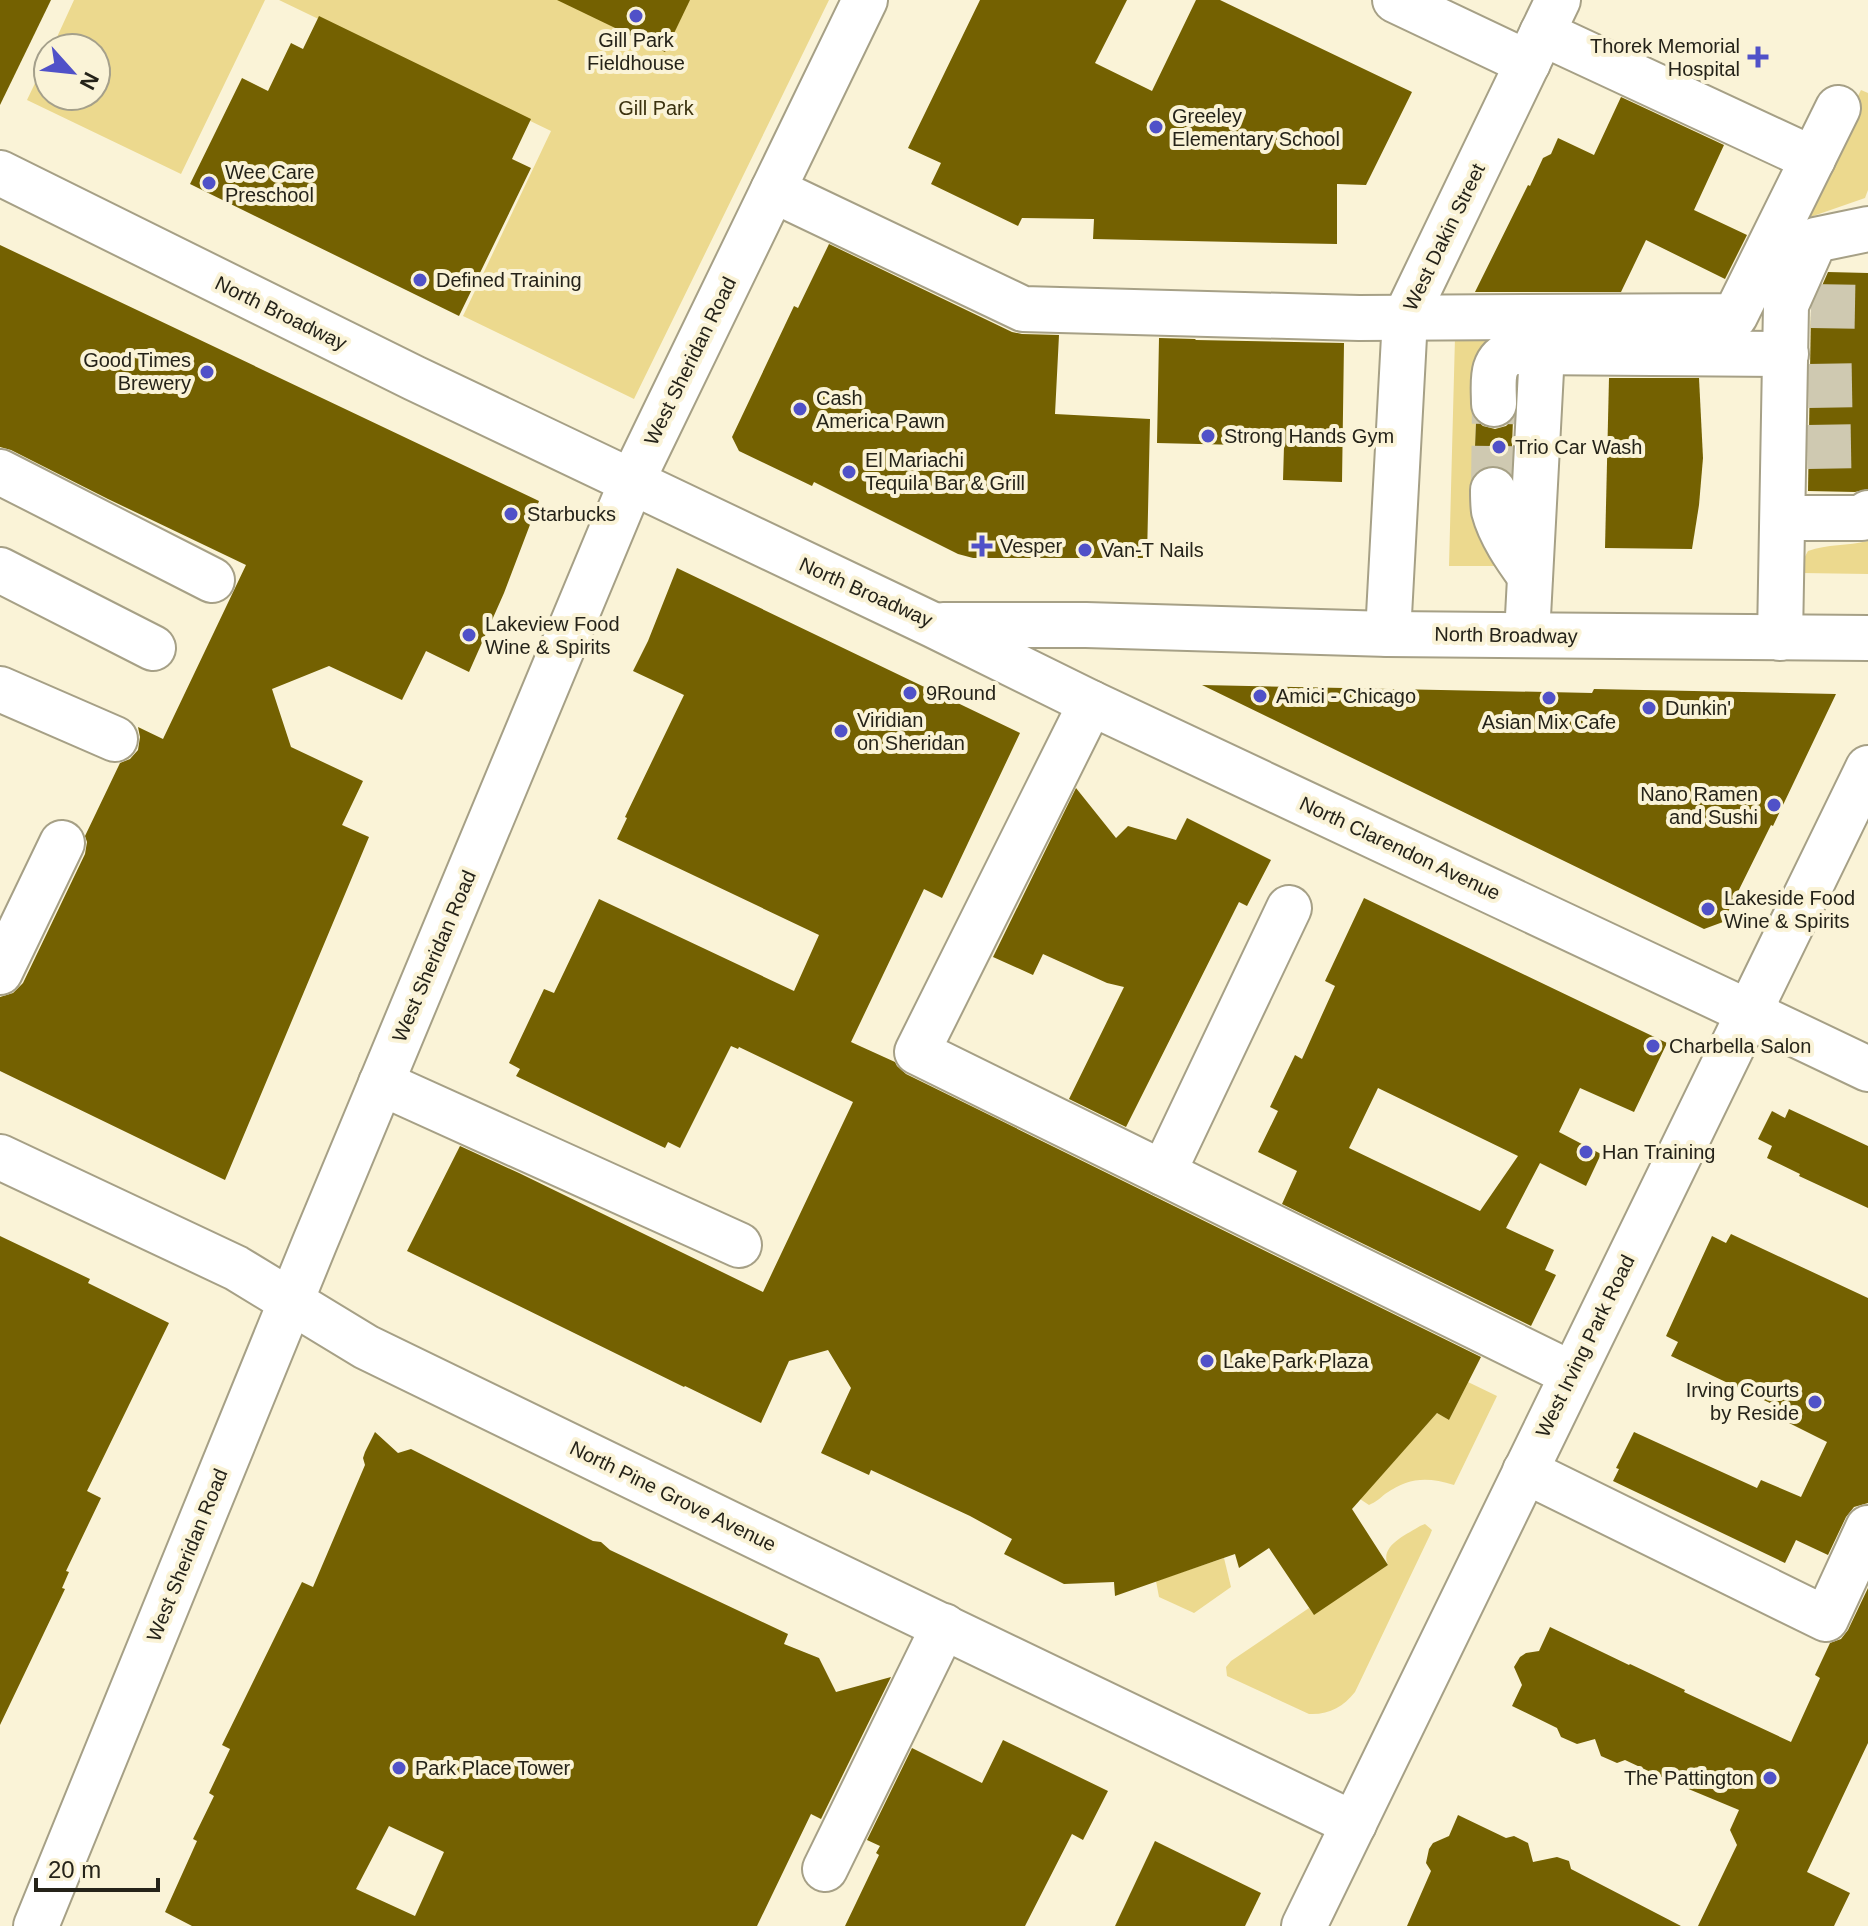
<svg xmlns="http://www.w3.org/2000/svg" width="1868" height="1926" viewBox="0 0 1868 1926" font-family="Arial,sans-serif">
<rect width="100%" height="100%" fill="#faf3d7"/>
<!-- green -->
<g fill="#ecd98e">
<polygon points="74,0 265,0 181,174 27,100 48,56 48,96 96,96 96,48 52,48"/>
<polygon points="279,0 829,0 634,399 463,316 551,131"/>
<polygon points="1861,90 1868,93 1868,190 1865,198 1796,222"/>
<polygon points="1455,337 1496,338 1487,342 1483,349 1476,404 1474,489 1498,559 1496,566 1449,566"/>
<path d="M1868,541V574L1802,573L1803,560L1808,551C1827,544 1848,546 1868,541Z"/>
<path d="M1468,1382L1497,1396L1454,1485C1427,1477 1410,1477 1385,1494C1379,1499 1376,1502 1369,1505L1360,1499L1437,1413L1449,1420Z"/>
<path d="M1425,1524L1432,1530L1430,1535L1355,1692C1343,1707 1329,1715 1309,1714L1227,1676L1226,1667L1231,1661L1309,1608L1314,1614L1388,1565C1379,1546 1406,1535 1420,1526Z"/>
<polygon points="1224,1558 1231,1587 1194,1613 1159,1597 1156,1581"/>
</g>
<!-- building -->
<g fill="#746101" fill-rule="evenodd">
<polygon points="0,0 51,0 0,105"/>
<polygon points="557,0 690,0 665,52"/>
<polygon points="980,0 1127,0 1095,63 1152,91 1196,0 1220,0 1412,92 1366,185 1337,184 1337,244 1093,239 1094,219 1022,218 1018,226 931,184 941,163 908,148"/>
<polygon points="319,16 531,119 512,159 531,168 459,316 190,184 242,78 268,91 291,43 303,49"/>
<polygon points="1621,97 1724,145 1694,210 1747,235 1725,279 1646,240 1621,292 1475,292 1528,185 1530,186 1543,158 1551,154 1558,138 1594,155"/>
<polygon points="829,244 1012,332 1022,334 1059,335 1055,414 1150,419 1147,558 973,558 958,554 814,482 812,486 739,451 732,437 794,306 798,308"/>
<polygon points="0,245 539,501 504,593 469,672 426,651 402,700 329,666 272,689 291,747 363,781 342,825 369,837 225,1180 0,1071 0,997 13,993 23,983 85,854 87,842 85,836 120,763 130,759 138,750 140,737 138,727 163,739 246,565 108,499 11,450 0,447"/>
<polygon points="1828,272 1868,273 1868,489 1855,492 1808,491 1811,311"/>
<polygon points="1159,338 1195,339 1196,340 1344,343 1342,482 1283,480 1284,446 1157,443"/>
<polygon points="1609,378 1699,378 1703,458 1699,505 1692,549 1605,548"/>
<polygon points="1513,419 1511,473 1505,468 1492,465 1481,468 1474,474 1476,420 1483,426 1495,429 1506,426"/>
<polygon points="677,568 1020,733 942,898 924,889 851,1042 895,1062 897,1066 906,1074 1481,1357 1449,1420 1437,1413 1352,1509 1388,1565 1314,1615 1269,1548 1239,1568 1235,1554 1115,1596 1114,1582 1064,1584 1004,1554 1012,1539 970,1516 871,1470 869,1475 821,1453 851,1388 828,1350 789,1361 761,1423 685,1386 684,1387 407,1251 460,1146 519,1173 763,1292 853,1102 739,1047 738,1049 731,1046 680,1148 668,1142 665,1148 516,1076 520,1069 509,1063 544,989 554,993 599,899 794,991 819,935 617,839 627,818 625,817 684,695 633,671 648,641"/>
<polygon points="1202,685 1592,693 1594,689 1836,694 1773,826 1771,825 1723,922 1704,929"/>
<polygon points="1076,788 1116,838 1128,826 1176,840 1187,818 1271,860 1247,906 1239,902 1126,1127 1069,1099 1124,987 1107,983 1043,954 1033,975 993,957"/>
<path d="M1364,898L1667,1043L1634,1112L1580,1088L1559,1132L1601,1154L1586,1186L1540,1163L1506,1228L1554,1250L1545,1270L1556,1275L1531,1326L1282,1204L1297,1171L1258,1152L1278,1111L1270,1107L1295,1055L1302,1059L1335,986L1325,981ZM1378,1088L1518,1156L1480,1211L1349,1148Z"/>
<polygon points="1789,1109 1868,1146 1868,1208 1799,1176 1800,1174 1767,1158 1772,1146 1758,1139 1772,1111 1785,1118"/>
<polygon points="1731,1234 1868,1298 1868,1503 1854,1507 1846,1517 1828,1555 1796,1540 1785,1563 1613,1481 1619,1469 1616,1468 1634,1432 1757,1488 1761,1480 1801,1497 1827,1442 1789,1423 1793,1414 1671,1356 1678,1342 1666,1336 1712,1236 1726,1243"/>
<polygon points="0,1236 90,1279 88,1283 169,1323 87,1491 101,1498 66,1571 69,1572 62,1588 65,1589 0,1725"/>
<path d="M375,1432L398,1453L411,1449L593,1541L601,1542L610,1550L788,1634L784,1644L819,1658L836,1692L891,1677L821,1819L811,1814L757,1926H192L165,1912L197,1841L193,1839L214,1796L209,1793L230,1749L222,1745L302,1582L313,1587L365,1465L363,1458L365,1452ZM389,1826L444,1852L415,1916L356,1889Z"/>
<polygon points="1868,1588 1868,1743 1807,1872 1850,1893 1834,1926 1698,1926 1737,1845 1730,1830 1739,1810 1674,1783 1625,1760 1617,1763 1601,1756 1595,1739 1577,1744 1561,1737 1557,1728 1512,1706 1522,1685 1514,1667 1520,1657 1526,1653 1539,1651 1550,1627 1629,1665 1630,1664 1685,1690 1684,1692 1791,1742 1820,1678 1815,1675 1830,1643 1841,1639 1848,1630"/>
<polygon points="1003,1740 1108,1791 1083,1840 1072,1834 1025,1926 845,1926 879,1855 876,1853 880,1846 867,1840 912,1748 982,1783"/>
<polygon points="1458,1815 1506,1838 1514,1836 1528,1843 1533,1862 1557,1857 1569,1861 1571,1869 1681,1926 1407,1926 1431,1871 1426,1863 1429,1849 1433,1843 1449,1836"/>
<polygon points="1155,1841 1261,1893 1245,1926 1115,1926"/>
</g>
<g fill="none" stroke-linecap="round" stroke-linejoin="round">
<!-- minor-tunnel -->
<g stroke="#cfc9b1" stroke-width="44" stroke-dasharray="44 22" stroke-linecap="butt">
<polyline points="1811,306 1868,307"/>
<polyline points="1808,386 1868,385"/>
<polyline points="1807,447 1868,446"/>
<polyline points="1493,490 1494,404"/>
</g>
<!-- minor casing -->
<g stroke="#a6a086" stroke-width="48">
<g id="minor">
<polyline points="1395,0 1528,63"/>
<polyline points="1542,33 1813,159"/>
<polyline points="773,190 1023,309 1359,318 1735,316 1838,108"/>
<path d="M1494,404C1494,383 1489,360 1513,352L1786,354"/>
<polyline points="0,472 212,580"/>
<path d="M1493,490C1493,497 1493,504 1494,511C1500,534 1516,557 1530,576"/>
<polyline points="1783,518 1862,518 1868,513"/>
<polyline points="0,570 153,648"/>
<polyline points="1388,634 1405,318 1558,0"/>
<polyline points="1527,635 1542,352"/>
<polyline points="1780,638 1786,305 1815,240 1868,229"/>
<polyline points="0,689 115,739"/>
<polyline points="1091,703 917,1052 1572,1374"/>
<polyline points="0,972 62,843"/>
<polyline points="1748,1012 1868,1069"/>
<polyline points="381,1083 739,1245"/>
<polyline points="0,1157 236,1268 366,1347 790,1553 1354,1824"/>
<polyline points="1163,1173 1289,908"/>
<polyline points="1525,1471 1826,1619 1868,1528"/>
<polyline points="825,1869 944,1626"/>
<polyline points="36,1926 315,1242 632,481 865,0"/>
</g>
</g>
<!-- major casing -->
<g stroke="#a6a086" stroke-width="48">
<g id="major">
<polyline points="0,173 414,378 933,625 1091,703 1748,1012"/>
<polyline points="943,625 1086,625 1388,634 1868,638"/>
<polyline points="1304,1926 1868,768"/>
</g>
</g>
<!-- minor -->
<use href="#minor" stroke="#fff" stroke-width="44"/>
<!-- major -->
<use href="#major" stroke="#fff" stroke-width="44"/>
</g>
<!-- markers -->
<g fill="#5051c8" stroke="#faf3d7" stroke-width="3">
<circle cx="636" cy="16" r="8"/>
<path d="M1754 45h8v8h8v8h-8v8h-8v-8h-8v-8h8z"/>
<circle cx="1156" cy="127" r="8"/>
<circle cx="209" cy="183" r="8"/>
<circle cx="420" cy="280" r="8"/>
<circle cx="207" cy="372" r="8"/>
<circle cx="800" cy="409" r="8"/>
<circle cx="1208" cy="436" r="8"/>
<circle cx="1499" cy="447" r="8"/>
<circle cx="849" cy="472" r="8"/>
<circle cx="511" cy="514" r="8"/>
<path d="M978 534h8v8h8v8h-8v8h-8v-8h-8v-8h8z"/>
<circle cx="1085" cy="550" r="8"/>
<circle cx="469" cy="635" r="8"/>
<circle cx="910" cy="693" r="8"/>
<circle cx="1260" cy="696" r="8"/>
<circle cx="1549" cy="698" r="8"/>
<circle cx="1649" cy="708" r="8"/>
<circle cx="841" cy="731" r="8"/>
<circle cx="1774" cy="805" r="8"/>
<circle cx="1708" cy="909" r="8"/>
<circle cx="1653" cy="1046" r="8"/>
<circle cx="1586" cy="1152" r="8"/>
<circle cx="1207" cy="1361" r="8"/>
<circle cx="1815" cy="1402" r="8"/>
<circle cx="399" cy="1768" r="8"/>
<circle cx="1770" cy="1778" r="8"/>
</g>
<g text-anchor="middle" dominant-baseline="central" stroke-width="8" stroke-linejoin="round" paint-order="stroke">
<!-- poi labels -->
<g font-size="20" fill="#252319" stroke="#faf3d7" text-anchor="start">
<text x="636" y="40" text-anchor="middle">Gill Park<tspan x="636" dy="23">Fieldhouse</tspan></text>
<text x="1740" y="46" text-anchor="end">Thorek Memorial<tspan x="1740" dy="23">Hospital</tspan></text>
<text x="1172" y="116">Greeley<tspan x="1172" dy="23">Elementary School</tspan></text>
<text x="225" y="172">Wee Care<tspan x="225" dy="23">Preschool</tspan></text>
<text x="436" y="280">Defined Training</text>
<text x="191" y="360" text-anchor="end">Good Times<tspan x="191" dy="23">Brewery</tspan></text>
<text x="816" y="398">Cash<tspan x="816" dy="23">America Pawn</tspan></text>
<text x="1224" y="436">Strong Hands Gym</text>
<text x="1515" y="447">Trio Car Wash</text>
<text x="865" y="460">El Mariachi<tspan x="865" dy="23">Tequila Bar &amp; Grill</tspan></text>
<text x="527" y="514">Starbucks</text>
<text x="1000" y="546">Vesper</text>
<text x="1101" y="550">Van-T Nails</text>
<text x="485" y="624">Lakeview Food<tspan x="485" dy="23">Wine &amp; Spirits</tspan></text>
<text x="926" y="693">9Round</text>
<text x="1276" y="696">Amici - Chicago</text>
<text x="1665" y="708">Dunkin'</text>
<text x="857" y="720">Viridian<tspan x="857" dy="23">on Sheridan</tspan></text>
<text x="1549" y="722" text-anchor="middle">Asian Mix Cafe</text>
<text x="1758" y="794" text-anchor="end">Nano Ramen<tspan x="1758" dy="23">and Sushi</tspan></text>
<text x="1724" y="898">Lakeside Food<tspan x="1724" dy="23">Wine &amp; Spirits</tspan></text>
<text x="1669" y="1046">Charbella Salon</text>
<text x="1602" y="1152">Han Training</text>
<text x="1223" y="1361">Lake Park Plaza</text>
<text x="1799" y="1390" text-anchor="end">Irving Courts<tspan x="1799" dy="23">by Reside</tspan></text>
<text x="415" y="1768">Park Place Tower</text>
<text x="1754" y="1778" text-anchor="end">The Pattington</text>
</g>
<!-- park labels -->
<g font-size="20" fill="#3b320f" stroke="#faf3d7">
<text x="656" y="108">Gill Park</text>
</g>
<!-- street labels -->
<g font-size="20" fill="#252319" stroke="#faf3d7">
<text transform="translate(1444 237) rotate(-64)">West Dakin Street</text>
<text transform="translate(281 313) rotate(26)">North Broadway</text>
<text transform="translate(690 361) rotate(-64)">West Sheridan Road</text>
<text transform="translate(866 592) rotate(24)">North Broadway</text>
<text transform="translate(1506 635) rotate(1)">North Broadway</text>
<text transform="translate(1400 848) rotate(25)">North Clarendon Avenue</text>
<text transform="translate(434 956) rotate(-67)">West Sheridan Road</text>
<text transform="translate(1585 1346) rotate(-64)">West Irving Park Road</text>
<text transform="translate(673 1496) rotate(26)">North Pine Grove Avenue</text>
<text transform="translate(187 1555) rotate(-68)">West Sheridan Road</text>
</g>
</g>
<!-- north arrow -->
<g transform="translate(72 72) rotate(117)"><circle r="38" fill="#faf3d7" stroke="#a5a08b" stroke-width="2"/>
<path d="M0-6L14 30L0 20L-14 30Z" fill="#5051c8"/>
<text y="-12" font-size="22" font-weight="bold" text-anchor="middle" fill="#252319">N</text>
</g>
<!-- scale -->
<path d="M36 1878v12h122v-12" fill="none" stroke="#252319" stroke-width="4"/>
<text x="48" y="1878" font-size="24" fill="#252319" stroke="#faf3d7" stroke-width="6" paint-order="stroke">20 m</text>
</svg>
